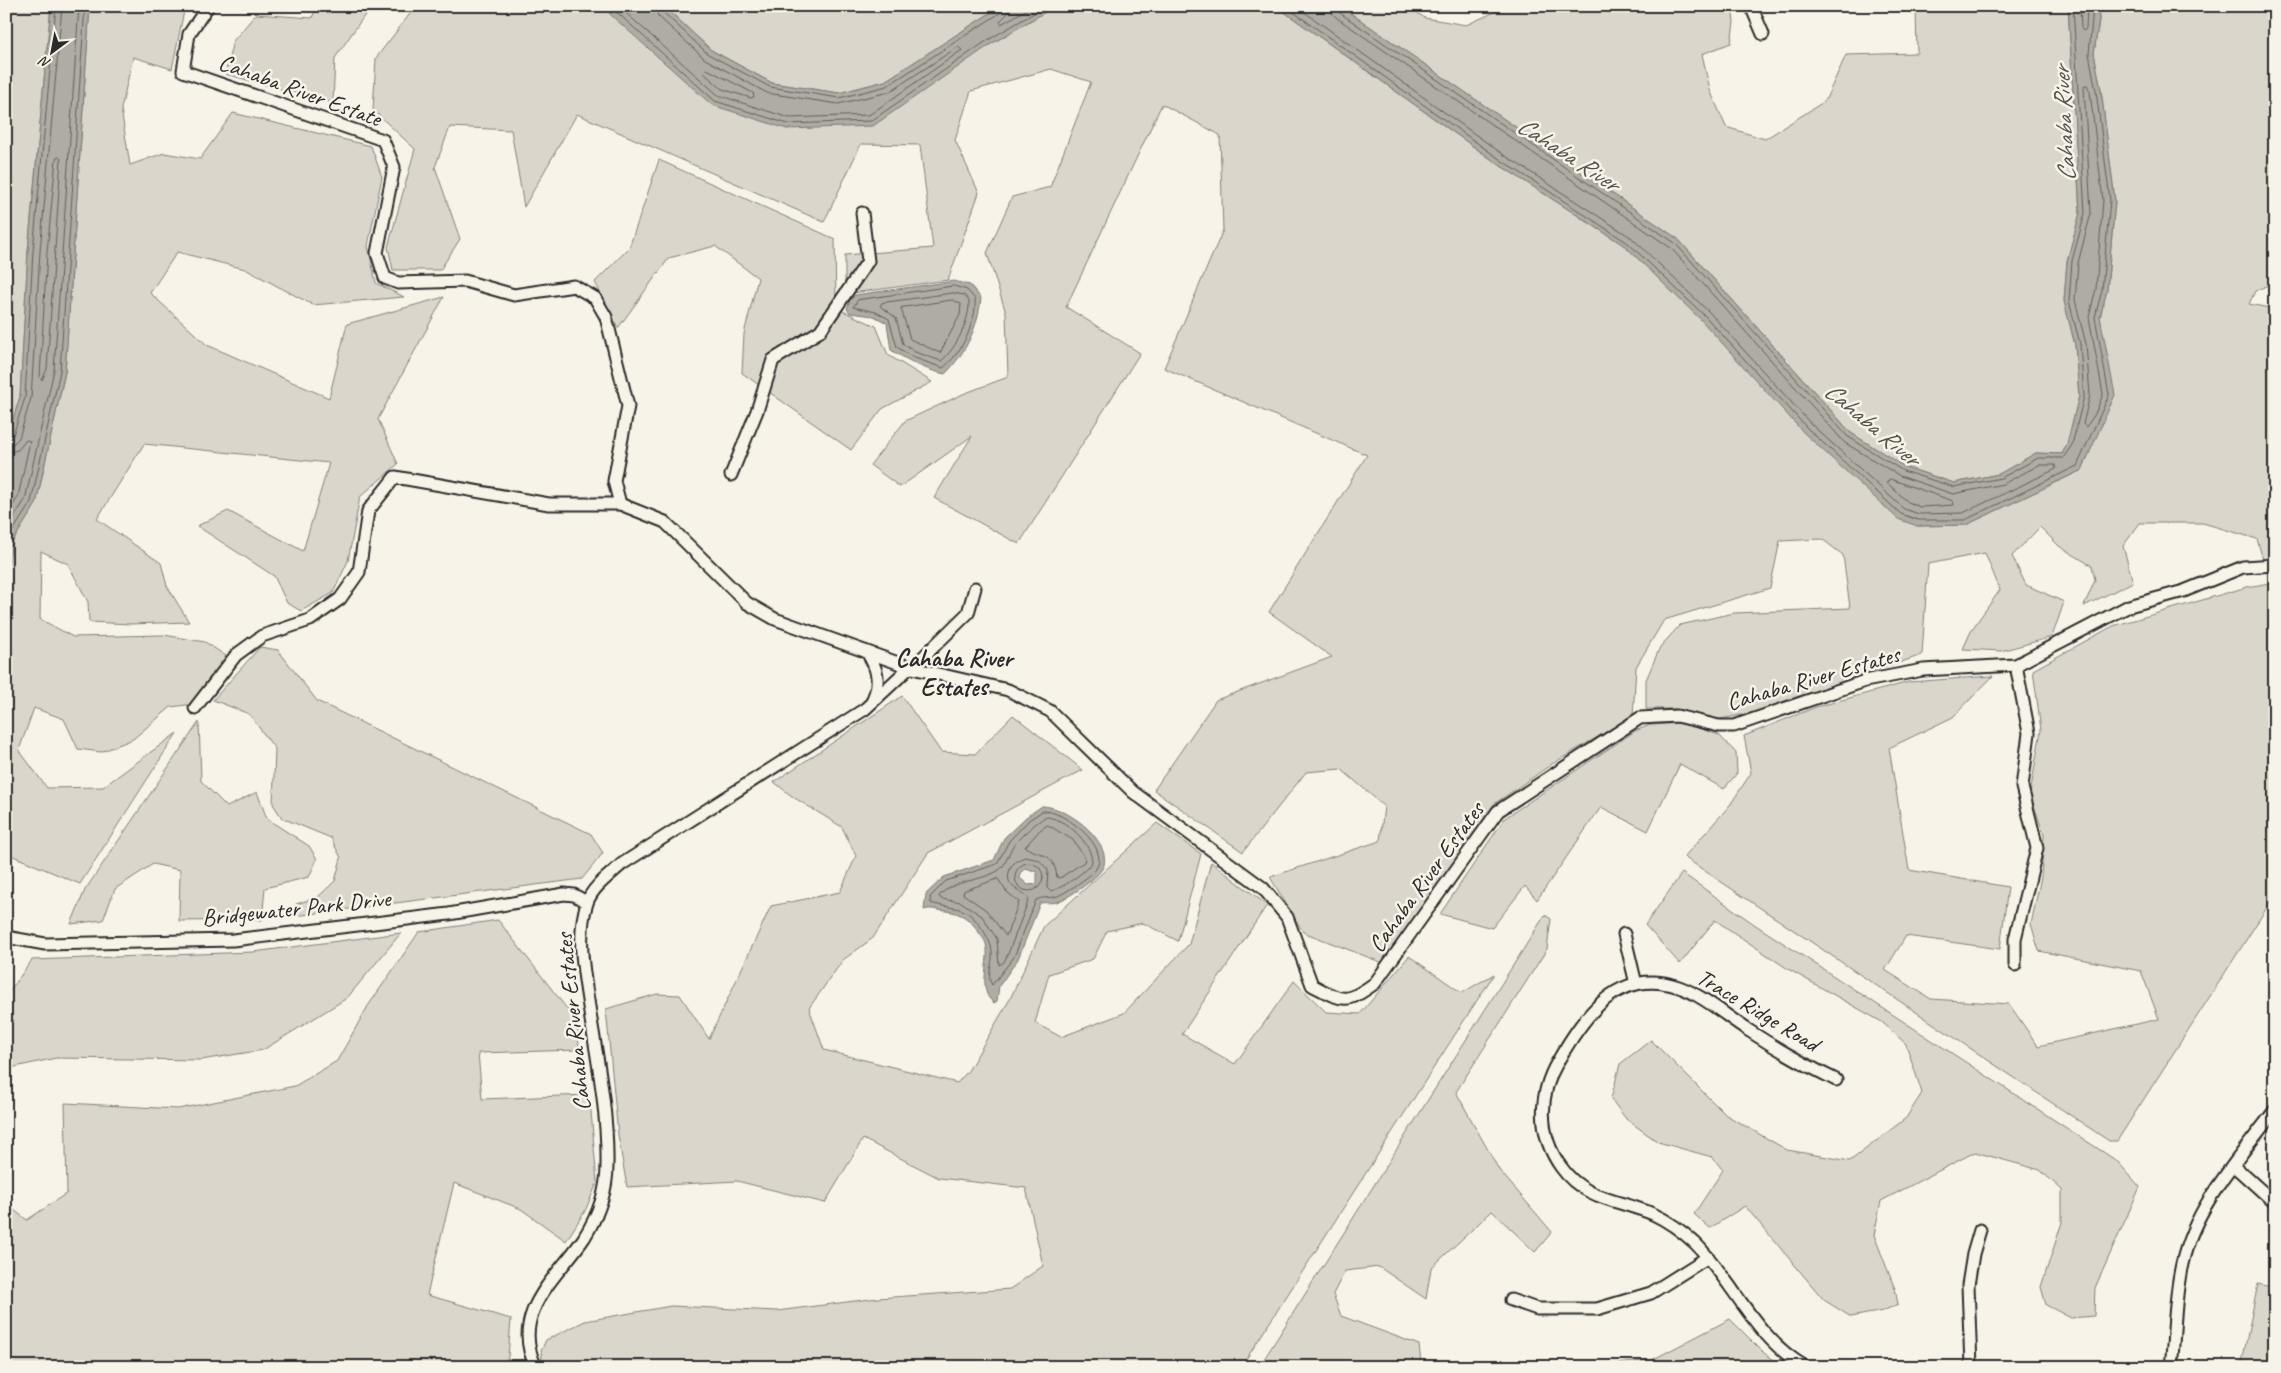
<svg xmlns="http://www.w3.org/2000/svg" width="2281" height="1373" viewBox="0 0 2281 1373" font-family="Caveat,sans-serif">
<rect width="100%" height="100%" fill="#f7f3e8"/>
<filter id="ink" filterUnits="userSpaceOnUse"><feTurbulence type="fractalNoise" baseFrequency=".02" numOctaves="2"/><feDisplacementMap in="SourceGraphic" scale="10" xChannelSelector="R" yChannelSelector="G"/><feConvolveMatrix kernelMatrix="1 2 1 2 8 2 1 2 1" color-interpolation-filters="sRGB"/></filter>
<g filter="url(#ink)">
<!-- green -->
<g fill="#dad6cc" stroke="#82807c">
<polygon points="6,6 51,6 28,251 20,397 6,441"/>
<polygon points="90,6 185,6 172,69 133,57 121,109 130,165 164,153 200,159 233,113 371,146 382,177 368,246 376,283 404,297 313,305 245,269 177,252 150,293 207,345 329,398 347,324 444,297 378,419 398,464 360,497 348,561 333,593 301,611 287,603 274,576 197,526 228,511 303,551 329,463 144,444 97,519 161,563 167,586 189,622 130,624 89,622 88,602 68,564 41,551 40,619 73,637 164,635 205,642 229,658 194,704 171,707 133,739 101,752 78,749 64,719 34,708 19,750 47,788 103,787 177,733 80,884 6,853 6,586 11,544 36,504 65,372"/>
<polygon points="317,6 371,6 335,58 333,103 225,74 233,41 256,14 312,18"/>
<polygon points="416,6 604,6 612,16 787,129 991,44 1055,6 1276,6 1498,164 1625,246 1917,526 1966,525 2082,470 2097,432 2105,420 2106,354 2100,317 2107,290 2115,201 2101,90 2094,53 2099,20 2098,6 2275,6 2275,105 2269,123 2275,127 2275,282 2255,291 2249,304 2275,309 2275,559 2263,560 2257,539 2203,523 2140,523 2123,546 2133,582 2084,606 2095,580 2092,566 2059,546 2040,527 2012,556 2026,585 2064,602 2052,637 2001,651 1963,649 1972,629 2000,590 1985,553 1928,564 1922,655 1747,714 1715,720 1676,709 1646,709 1646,680 1660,647 1680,625 1734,613 1850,608 1843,555 1822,539 1780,541 1770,588 1664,620 1636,667 1633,716 1552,764 1494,804 1383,963 1303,932 1270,877 1380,841 1384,806 1341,769 1306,772 1243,852 1154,790 1216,700 1332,657 1269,612 1367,455 1164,368 1223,230 1220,135 1162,104 1066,307 1140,353 1019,544 934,498 972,436 900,487 870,465 905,421 963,394 1008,377 1006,313 987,253 1012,197 1050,187 1091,82 1051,69 971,91 955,140 979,193 948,280 845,294 845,255 933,248 920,145 861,144 824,222 577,114 524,207 511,130 450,127 435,167 460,239 440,270 393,270 388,247 415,149 373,110 376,58"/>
<polygon points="664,6 1001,6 885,81 839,93 772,83 711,50"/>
<polygon points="1340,6 1406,6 1425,18 1466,25 1508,6 1732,6 1734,22 1731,43 1702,54 1710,90 1726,127 1765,139 1825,101 1846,55 1917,53 1916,9 1874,6 2068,6 2080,213 2067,261 2064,301 2075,345 2079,396 2067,444 2062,454 2036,453 1999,474 1954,483 1905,467 1851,433 1678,239"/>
<polygon points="659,160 835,239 836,308 876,326 888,355 932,382 882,409 851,450 742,373 744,334 758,278 715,246 669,258 618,328 595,282 629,248"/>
<polygon points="2275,582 2275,895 2117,1141 2109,1141 1684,857 1730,805 1751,773 1744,736 1816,707 1909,682 1993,676 1953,717 1889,748 1909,870 2008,887 2000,949 1906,936 1885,970 1931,999 2009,1004 2038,1046 2159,1019 2141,971 2039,951 2031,924 2041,877 2044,835 2030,794 2041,730 2033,670 2113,626 2247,587"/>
<polygon points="260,647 278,650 317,701 591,834 603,853 582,879 287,917 296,904 318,897 335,881 341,858 331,838 282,818 273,804 275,749 249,714 213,700"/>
<polygon points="902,696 941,752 975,754 1013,715 1083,770 928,853 873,938 843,960 809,1008 824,1050 957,1083 968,1071 1010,999 1044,926 1157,823 1201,854 1178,941 1143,923 1107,931 1093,959 1049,974 1035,1023 1061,1037 1124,1013 1189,944 1211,862 1267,905 1182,1034 1235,1064 1294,981 1326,1012 1360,1014 1409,956 1462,993 1494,974 1241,1367 543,1367 541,1351 546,1340 585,1321 671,1306 777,1311 878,1298 1010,1289 1043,1266 1026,1188 939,1178 863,1139 825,1203 737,1181 627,1187 618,1135 606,1009 657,994 680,995 709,1039 771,906 840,892 856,856 842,827 793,797 774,782"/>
<polygon points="199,722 201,781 227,807 257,792 267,819 309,846 317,859 309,877 265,888 262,920 179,921 180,870 153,864 115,889 103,920 71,924 85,890"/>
<polygon points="1683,723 1719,735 1736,753 1737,773 1724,789 1680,764 1648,831 1601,807 1537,900 1525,886 1492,928 1440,914 1505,818 1635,731 1650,725"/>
<polygon points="1682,873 1754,924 2117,1161 2140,1187 2095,1288 2094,1316 2071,1318 2046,1305 2041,1287 2062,1222 2062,1190 2040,1170 1975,1152 1881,1201 1874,1235 1895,1289 1898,1304 1883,1311 1851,1317 1824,1300 1745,1206 1710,1228 1694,1214 1723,1170 1712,1157 1658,1142 1626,1119 1611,1099 1620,1064 1651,1040 1726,1115 1787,1150 1850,1161 1906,1118 1922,1093 1906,1044 1882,1022 1788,969 1715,920 1680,964 1645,925"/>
<polygon points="1545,915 1551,919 1547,949 1456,1092 1499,1170 1552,1232 1535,1252 1492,1211 1431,1268 1426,1299 1379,1267 1345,1271 1333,1294 1341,1316 1419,1345 1421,1363 1475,1367 1259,1367"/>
<polygon points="498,920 578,1023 579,1050 478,1053 482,1099 588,1095 591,1111 597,1183 585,1211 566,1241 521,1209 454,1183 427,1295 511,1319 508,1357 502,1367 6,1367 6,1204 27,1220 67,1193 65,1103 178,1109 295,1086 337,1061 368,1006 419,932"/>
<polygon points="401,933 347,998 263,1050 201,1060 56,1058 6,1069 6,996 32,960 253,952"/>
<polygon points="2258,1284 2275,1288 2275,1367 2241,1367"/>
<polygon points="1730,1319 1764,1353 1784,1367 1588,1367 1652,1360"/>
</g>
<!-- water -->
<g fill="#afaca4" stroke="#7a7874" fill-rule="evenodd">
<polygon points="51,6 90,6 65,372 36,504 11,544 6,586 6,441 20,397 28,251"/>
<polygon points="604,6 664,6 711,50 772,83 839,93 885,81 1001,6 1055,6 991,44 873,126 787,129 712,105 612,16"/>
<polygon points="1276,6 1340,6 1678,239 1851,433 1905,467 1954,483 1999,474 2036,453 2062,454 2067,444 2079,396 2075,345 2064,301 2067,261 2080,213 2068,6 2098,6 2099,20 2094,53 2101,90 2115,201 2107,290 2100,317 2115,395 2082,470 1966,525 1917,526 1898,519 1804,433 1701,320 1625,246 1498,164"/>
<path d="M954,281L970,285L981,298C978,327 966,353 945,374C925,370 909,361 891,350L887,323L874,316L850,313L847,309L850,300L855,295Z"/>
<path d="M1042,806C1065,806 1110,838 1104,865C1101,876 1070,897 1059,901C1054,904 1045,902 1040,903L1018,959L999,986L997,1001L994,1003C976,990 991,961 986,944C985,939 980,935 978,931C970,919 961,913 947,911C939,911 931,907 924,910L926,894L944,877L994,860L1004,838L1026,817ZM1026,868L1037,872V884L1028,885L1020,878L1021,872Z"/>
</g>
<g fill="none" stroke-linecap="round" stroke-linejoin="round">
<!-- shore -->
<g stroke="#605f5b" stroke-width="1">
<polyline points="610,6 715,101 788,124 871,121 988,40 1046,6"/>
<polyline points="618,6 718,95 789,118 869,115 962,50 958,47 889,92 838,104 767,93 705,59 658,16 655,6"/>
<polyline points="661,6 663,12 708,54 770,87 839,98 887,86 1000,13 1002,6"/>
<polyline points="1009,6 1007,14 1000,21 1001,24 1033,6"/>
<polyline points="1285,6 1501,160 1628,243 1705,316 1808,429 1901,514 1918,520 1965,520 2077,466 2109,395 2095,317 2102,290 2110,200 2096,91 2089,54 2093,6"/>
<polyline points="1296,6 1504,155 1632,238 1709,312 1812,425 1904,509 1919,514 1963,513 2056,469 2055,465 2039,465 2003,484 1953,494 1900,476 1845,443 1671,248 1337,18 1332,13 1331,6"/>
<polyline points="1338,6 1340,13 1675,243 1847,436 1903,471 1954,487 2001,478 2038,458 2063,458 2072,445 2084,396 2080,344 2069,301 2072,261 2085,213 2073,6"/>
<polyline points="2080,6 2081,28 2083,31 2086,29 2087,6"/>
<polygon points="707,69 753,93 754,97 751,98 722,89 704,73"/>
<polygon points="2087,85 2090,92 2103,200 2096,289 2089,317 2103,394 2095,414 2086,427 2083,424 2090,395 2086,344 2075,300 2078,263 2091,213 2084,87"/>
<polygon points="59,157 61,159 47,369 42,380 40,377 47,252 56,159"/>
<path d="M954,286L967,290L975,299C977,322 961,354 943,368L912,357L897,347L889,319L876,312L853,307L858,300Z"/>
<path d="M953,293L964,295L969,301C970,320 956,349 941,361L915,352L903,344L896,318L880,306L882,303Z"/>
<polygon points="953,300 961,304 960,315 940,353 910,339 901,308"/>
<polyline points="6,439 13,435 25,398 33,251 56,6"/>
<polyline points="6,445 14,443 19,438 31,398 40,252 62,6"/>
<polyline points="6,453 18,450 26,440 30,441 18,497 6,516"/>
<polygon points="1890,479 1953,501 1954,505 1920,507 1908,502 1887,483"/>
<polyline points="6,530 25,500 54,370 79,6"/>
<polyline points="6,542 31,502 60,371 85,6"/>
<path d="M1043,811C1063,810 1111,846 1096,869C1091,876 1063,895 1055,897C1048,898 1042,897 1036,900L1014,957L992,985C987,977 991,968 992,959C993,946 989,940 983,930C965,903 958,911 931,903L930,897L946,881L997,864L1009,841L1029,820Z"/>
<path d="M1045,817C1065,817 1092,843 1092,862C1087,871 1060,890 1050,891L1047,888L1048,870L1039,860L1025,857C1019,859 1012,863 1010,869C1003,888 1021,889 1029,899L1008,954L1004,962L999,965L997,939L982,916L961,902L941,899L939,896C954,879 981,882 999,870C1007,864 1008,853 1013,846C1019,837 1036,823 1045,817Z"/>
<path d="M1048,825L1073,840L1085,858L1084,862L1060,878L1057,877C1053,851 1042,857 1025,847L1039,831Z"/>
<circle cx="1029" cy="877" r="14"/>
<polygon points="998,879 1006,891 1019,902 1006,936 986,910 963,894 964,891"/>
</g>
<!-- minor casing -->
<g stroke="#2b2b2b" stroke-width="15">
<g id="minor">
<polyline points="208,6 189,34 183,71 383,140 394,167 377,253 385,278 398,283 465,281 514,295 574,286 595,298 606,317 628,406 614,481 620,504"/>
<polyline points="1751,6 1763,34"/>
<polyline points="731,475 757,411 773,360 820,331 868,261 862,213"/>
<path d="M867,652C877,668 881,681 873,699"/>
<polyline points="912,668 968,613 975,588"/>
<path d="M195,708L236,655L262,636L310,620L340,599L359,572L368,511L395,477L549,504H620L665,522L747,603L775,619L912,668L1008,690L1050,711L1133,792L1263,888L1287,917L1312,985C1343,1001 1345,1005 1375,983L1498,811L1640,718L1677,716L1719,726H1734L1865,681L1923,670L2016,665L2129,606L2184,591L2243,567L2275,565"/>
<polyline points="1624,934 1636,984"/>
<polyline points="6,937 45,944 233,940 449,914 564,894 574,895 587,902"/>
<polyline points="2015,965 2015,939 2037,848 2022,787 2029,733 2016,665"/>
<polyline points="2234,1166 2275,1203"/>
<polyline points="1511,1300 1537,1309 1597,1309 1651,1293 1708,1257"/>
<path d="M536,1367C509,1313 557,1278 584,1238C597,1217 607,1191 607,1166C608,1117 599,1068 591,1020C586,983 575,939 587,903C592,887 610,875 622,864L865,709L910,667"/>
<path d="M1806,1367C1755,1339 1735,1283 1695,1243C1683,1232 1668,1221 1653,1214C1620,1200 1584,1200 1561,1167C1538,1135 1538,1095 1558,1061C1584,1016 1618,966 1679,987C1704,996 1726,1016 1748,1030C1777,1049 1805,1065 1836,1080"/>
<polyline points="1971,1367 1968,1285 1973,1254 1980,1230"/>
<path d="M2171,1367C2175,1332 2174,1298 2182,1264C2195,1205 2240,1157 2275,1110"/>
</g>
</g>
<!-- minor -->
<use href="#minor" stroke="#f7f3e8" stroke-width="11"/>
</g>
</g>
<g text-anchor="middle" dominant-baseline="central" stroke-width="5" stroke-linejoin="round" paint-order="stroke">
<!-- street labels -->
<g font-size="24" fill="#2b2b2b" stroke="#f7f3e8">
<text transform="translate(300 90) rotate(20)">Cahaba River Estate</text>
<text transform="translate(1813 678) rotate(-16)">Cahaba River Estates</text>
<text transform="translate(1426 877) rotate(-54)">Cahaba River Estates</text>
<text transform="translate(296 908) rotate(-6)">Bridgewater Park Drive</text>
<text transform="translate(1758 1010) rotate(31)">Trace Ridge Road</text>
<text transform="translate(573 1022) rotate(-96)">Cahaba River Estates</text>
</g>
<!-- water labels -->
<g font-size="25" font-style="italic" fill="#53524f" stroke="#f7f3e8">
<text transform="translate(2064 124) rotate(-93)">Cahaba River</text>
<text transform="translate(1568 154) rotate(33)">Cahaba River</text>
<text transform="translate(1872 424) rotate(40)">Cahaba River</text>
</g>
<!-- neighbourhood labels -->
<g font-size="25" font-weight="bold" fill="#2b2b2b" stroke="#f7f3e8">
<text x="954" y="658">Cahaba River<tspan x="954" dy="29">Estates</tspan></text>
</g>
</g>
<!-- margin -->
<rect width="2281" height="1373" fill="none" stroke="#f7f3e8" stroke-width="25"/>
<rect x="12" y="12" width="2256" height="1348" fill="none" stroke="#2b2b2b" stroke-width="2" filter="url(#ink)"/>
<!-- north arrow -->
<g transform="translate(52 52) rotate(212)" stroke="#f7f3e8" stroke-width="4" paint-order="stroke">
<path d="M0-4L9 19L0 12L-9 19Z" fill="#2b2b2b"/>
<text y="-8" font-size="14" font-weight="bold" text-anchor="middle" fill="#2b2b2b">N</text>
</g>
</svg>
